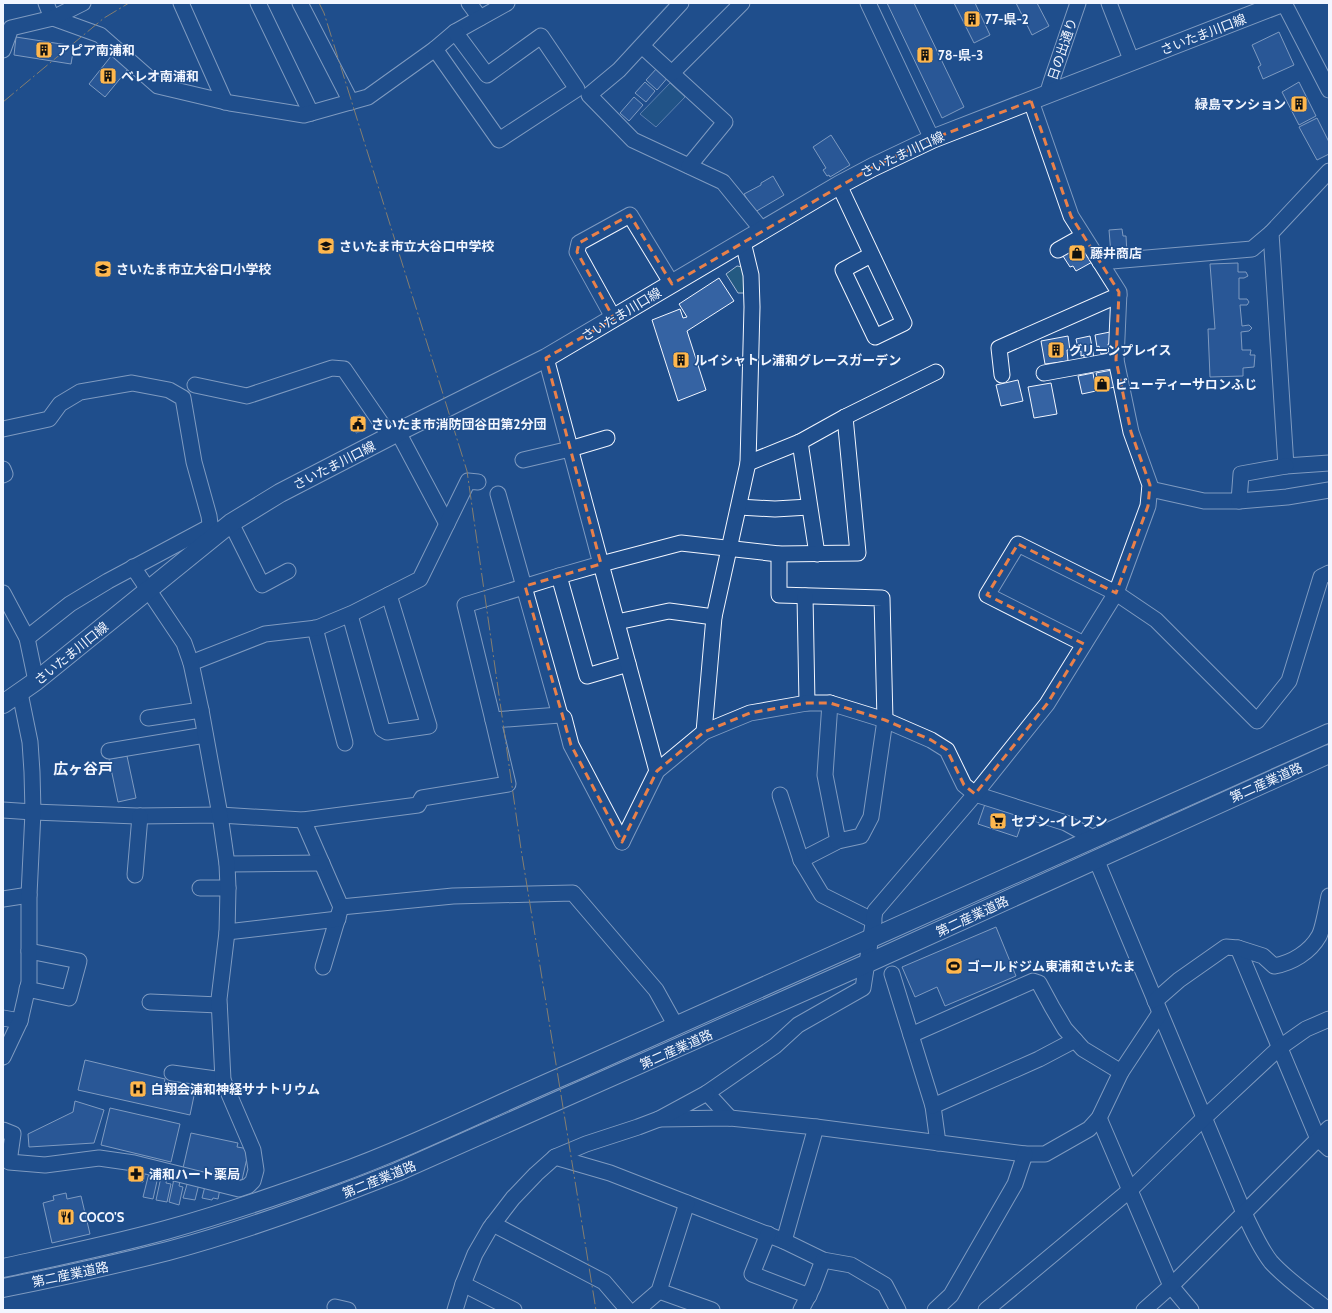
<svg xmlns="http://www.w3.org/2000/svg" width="1332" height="1313" viewBox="0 0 1332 1313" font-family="Cabin,'Noto Sans JP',sans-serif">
<rect width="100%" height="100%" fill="#1f4e8c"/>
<!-- green -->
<g fill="#245a82" stroke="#a8bbd7">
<polygon points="670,83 685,97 656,127 640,114"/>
<polygon points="737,266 743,267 745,293 738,293 726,274"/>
</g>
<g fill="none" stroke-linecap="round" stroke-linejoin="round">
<!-- stream -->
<polyline stroke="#3b69a3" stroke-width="4" points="628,50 671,3"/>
</g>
<!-- building -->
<g fill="#3563a3" stroke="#f2f6ff">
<polygon points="887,3 914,3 964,107 942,118"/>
<polygon points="954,3 975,3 990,35 974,43"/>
<polygon points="1016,3 1037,3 1049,26 1032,35"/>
<polygon points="1279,32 1294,65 1263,79 1258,67 1261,65 1252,45"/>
<polygon points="16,37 74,46 71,64 14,55"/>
<polygon points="112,55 128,69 105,97 89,84"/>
<polygon points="658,67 669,76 657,90 646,80"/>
<polygon points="645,82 655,91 646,102 635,93"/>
<polygon points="1299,82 1316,116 1299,125 1282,92"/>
<polygon points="634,97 643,105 629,121 620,113"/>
<polygon points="1317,118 1329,142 1329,154 1317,160 1299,127"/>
<polygon points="831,135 850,165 830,177 829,175 827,176 823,170 826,168 813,147"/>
<polygon points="773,176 784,195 755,212 744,194 761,185 761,183"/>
<polygon points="1122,229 1123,236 1126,236 1127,253 1111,254 1109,230"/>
<polygon points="1082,241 1094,261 1076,271 1073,266 1070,267 1061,253"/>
<polygon points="1238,263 1238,272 1246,272 1248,276 1244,278 1239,278 1239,299 1247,299 1249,302 1247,305 1240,305 1242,326 1249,325 1252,328 1249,331 1241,332 1242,350 1251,350 1250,355 1255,355 1254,367 1243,368 1243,376 1210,377 1208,329 1215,329 1210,264"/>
<polygon points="719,278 734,301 687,331 706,390 678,401 652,320 680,309 683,318 687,317 679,304"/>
<polygon points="1110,332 1113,344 1108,344 1110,352 1101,354 1099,346 1097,347 1095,335"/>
<polygon points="1068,336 1070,350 1067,350 1068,361 1045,364 1041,341"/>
<polygon points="1090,336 1094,358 1084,359 1084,355 1081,356 1081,351 1079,352 1076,339"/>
<polygon points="1112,370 1115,387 1100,390 1096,373"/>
<polygon points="1093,373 1096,391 1082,394 1078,376"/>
<polygon points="1018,380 1023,401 1001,406 996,385"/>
<polygon points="1051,383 1057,414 1034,418 1028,387"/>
<polygon points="360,415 365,430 356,433 351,418"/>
<polygon points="127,756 136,798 118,802 109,759"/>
<polygon points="985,804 1024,817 1017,837 978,824"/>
<polygon points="996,927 1016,976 945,1006 937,987 915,997 902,967"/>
<polygon points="85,1060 165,1079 164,1084 195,1091 190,1115 78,1090"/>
<polygon points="75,1101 104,1110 94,1143 29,1147 28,1134 73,1112"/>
<polygon points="110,1108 180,1124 171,1162 101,1145"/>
<polygon points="191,1133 238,1143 237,1147 249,1149 242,1180 183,1168"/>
<polygon points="131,1167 146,1170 143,1182 128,1179"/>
<polygon points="149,1173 154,1174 153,1180 157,1181 153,1199 143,1197"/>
<polygon points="161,1177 167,1178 166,1183 171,1184 167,1202 156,1200"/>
<polygon points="174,1179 180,1181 179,1186 183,1187 179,1205 169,1202"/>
<polygon points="188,1181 199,1184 195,1200 183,1198"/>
<polygon points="205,1186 220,1189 218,1199 213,1198 212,1200 202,1198"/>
<polygon points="66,1193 67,1199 81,1196 90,1234 52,1243 43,1203 54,1200 53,1196"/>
</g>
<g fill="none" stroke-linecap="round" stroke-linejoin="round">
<!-- minor casing -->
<g stroke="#f2f6ff" stroke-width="17">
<g id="minor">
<polyline points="46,3 52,18"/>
<polyline points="181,3 225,102"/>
<polyline points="258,3 311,113"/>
<polyline points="300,3 351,102"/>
<polyline points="469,3 480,18"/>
<polyline points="681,3 619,70 589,95 633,140 723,182 762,230"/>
<polyline points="868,3 932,139"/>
<polyline points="1109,3 1132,62"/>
<polyline points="1284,3 1329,90"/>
<polyline points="53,18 100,35 158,86 230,103 304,115 368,97 435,49 455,32 507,3"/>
<polyline points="642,46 725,122 689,166"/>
<polyline points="435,49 499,140 577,89 541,36 487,75 455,32"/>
<polyline points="3,50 11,28 53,18 83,3"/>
<polyline points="672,73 742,3"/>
<polyline points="1047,95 1051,82 1078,3"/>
<polyline points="1329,171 1271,233 1286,466 1329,463"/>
<polyline points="839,185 904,323 875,337 843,270 871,255"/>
<polyline points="1058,250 1083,236"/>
<polyline points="1100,262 1252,249 1271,233"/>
<polyline points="614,319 577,252 579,243 630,215 672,284"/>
<polyline points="1044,373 1116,360"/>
<polyline points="1002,375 999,348 1119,295"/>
<polyline points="195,385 247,396 332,368 344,369 390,436"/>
<polyline points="3,429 49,419 60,404 80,392 132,383 169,390 183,398 194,462 209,516 212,539"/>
<polyline points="398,432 447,524"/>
<polyline points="800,442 817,554"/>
<polyline points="523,460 570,449 607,438"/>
<polyline points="748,463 800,442 845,417 936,372"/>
<polyline points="3,469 5,474 3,475"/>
<polyline points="1150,489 1204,501 1239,501 1287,497 1329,490"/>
<polyline points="498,494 560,715"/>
<polyline points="1239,501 1241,474 1286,466"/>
<polyline points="739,507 775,509 809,507"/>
<polyline points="231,523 262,585 288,571"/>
<polyline points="779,554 779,595 882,598 885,720 871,817 861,836 838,841 801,860"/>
<polyline points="559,576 587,676 628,664"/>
<polyline points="3,593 27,638 36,681"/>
<polyline points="805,596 807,703"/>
<polyline points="350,615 382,729 387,732 429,726 389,595"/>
<polyline points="617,622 669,611 714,617"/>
<polyline points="315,628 345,743"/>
<polyline points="27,638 70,604 108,581 211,526"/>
<polyline points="1084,644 987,595 1018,544 1116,593 1156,620 1257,721 1289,681 1321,577 1329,573"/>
<polyline points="191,663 265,634 317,628 353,613 420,579 468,481 478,482"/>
<polyline points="830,703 825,775 838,841"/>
<polyline points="148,718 201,710"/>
<polyline points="493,720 465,605 559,576 601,564 546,358"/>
<polyline points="704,732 714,617 748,463 752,307 751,275 743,242"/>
<polyline points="109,751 205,735"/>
<polyline points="657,771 601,564 681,543 779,554 858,553 845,417"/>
<polyline points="780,795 801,860 822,895 874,921"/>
<polyline points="3,810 33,812 137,816 220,815 303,820 418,805 422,798 508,784 493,720 560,715 564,718 571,745 622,842"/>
<polyline points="303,820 341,907 323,967"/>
<polyline points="622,842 657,771 704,732 750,713 807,703 830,703 885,720 931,740 947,750 964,785 975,794 1066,823 1093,838"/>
<path d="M1096,859L1244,1213C1252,1229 1259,1247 1271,1262C1288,1281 1309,1294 1328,1310"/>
<polyline points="227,864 322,863"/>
<polyline points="135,875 140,816"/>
<polyline points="200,888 228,888"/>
<polyline points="3,899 29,895"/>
<polyline points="341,907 453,896 573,893 656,990 676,1026"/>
<polyline points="227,932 338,919"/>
<polyline points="1238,948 1318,1139 1329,1149"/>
<polyline points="892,974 933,1106 938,1143"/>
<polyline points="27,989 69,998 79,961 29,951"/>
<path d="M1155,1001L1179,980L1226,947L1238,948L1263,956L1274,966C1292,963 1310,952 1319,936C1323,929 1327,905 1329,896"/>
<polyline points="150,1002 219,1005"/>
<polyline points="3,1018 20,1021"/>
<polyline points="911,1035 1033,981 1039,983 1052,1007 1065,1029 1083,1049 1121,1072"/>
<polyline points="3,1057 20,1021 29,982 29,895 33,812 32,772 30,742 20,693"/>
<polyline points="172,1073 223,1080"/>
<polyline points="933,1106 1039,1059 1075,1040"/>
<polyline points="730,1118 707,1093 775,1046 798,1025 863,988 875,911 971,799 1047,704 1116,593 1148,506 1150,485 1131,432 1116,360 1119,292 1071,216 1031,101"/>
<polyline points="1099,1118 1171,1286 1191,1310"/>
<polyline points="659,1119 730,1118 816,1127 1025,1154 1045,1154 1089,1129 1099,1118 1121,1072 1160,1013"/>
<polyline points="3,1130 13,1134 9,1162 45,1165 99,1158 134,1163 239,1189 248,1186 253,1181 256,1170 253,1150 223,1080 219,999 227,932 228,888 227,864 220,815 201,710 191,663 184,643 133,567"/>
<polyline points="555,1157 610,1173 687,1203 784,1241 823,1260 851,1265 885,1285 898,1310"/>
<polyline points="493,1224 604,1282 628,1310"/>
<polyline points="768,1234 752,1274 809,1296"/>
<polyline points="784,1241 816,1127"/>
<polyline points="463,1284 514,1310"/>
<polyline points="659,1291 712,1310"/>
<polyline points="335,1307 348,1310"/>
<polyline points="455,1310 463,1284 475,1254 490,1228 513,1198 536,1174 555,1157 586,1144 638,1127 659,1119 707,1093"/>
<polyline points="637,1310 659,1291 687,1203"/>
<polyline points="801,1310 813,1287 823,1260"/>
<polyline points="935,1310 951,1295 1015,1184 1025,1154"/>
<polyline points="986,1310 1130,1190 1204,1118 1279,1048 1306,1029 1329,1019"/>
<polyline points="1144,1310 1171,1286 1329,1128"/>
</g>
</g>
<!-- major casing -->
<g stroke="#f2f6ff" stroke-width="20">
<g id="major">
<polyline points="3,704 36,681 231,523 280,493 398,432 546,358 839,185 873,167 932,139 1282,3"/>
<path d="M3,1268C58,1256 112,1245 166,1230C223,1214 279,1195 334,1175C417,1145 495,1105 575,1071L1329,733"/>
<path d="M3,1288C58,1277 113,1265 168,1251C246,1230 322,1202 397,1172L868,963L1329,754"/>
</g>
</g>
<!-- minor -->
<use href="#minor" stroke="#1f4e8c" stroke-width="15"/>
<!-- major -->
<use href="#major" stroke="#1f4e8c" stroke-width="18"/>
<!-- power -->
<g stroke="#ffb74d" stroke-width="1" stroke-dasharray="14 3 2 3" stroke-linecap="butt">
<polyline points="319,3 324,13 467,471 521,849 596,1310"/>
<polyline points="3,102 104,18 129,3"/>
</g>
</g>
<!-- marked area -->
<path d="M0 0H1332V1313H0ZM1031,101L1071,216L1119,292L1116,360L1131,432L1150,485L1148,506L1116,593L1018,544L987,595L1084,644L1047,704L975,794L964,785L947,750L931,740L885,720L830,703H807L750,713L704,732L657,771L622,842L571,745L525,586L601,564L546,358L614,319L577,252L579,243L630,215L672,284L873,167L932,139Z" fill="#1f4e8c" fill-opacity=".55" fill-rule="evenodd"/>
<path fill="none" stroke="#ea8049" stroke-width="3" stroke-dasharray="8 5" stroke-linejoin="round" d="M1031,101L1071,216L1119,292L1116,360L1131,432L1150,485L1148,506L1116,593L1018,544L987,595L1084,644L1047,704L975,794L964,785L947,750L931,740L885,720L830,703H807L750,713L704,732L657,771L622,842L571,745L525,586L601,564L546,358L614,319L577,252L579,243L630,215L672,284L873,167L932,139Z"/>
<!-- icons -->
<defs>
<g id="building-square" transform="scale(0.9)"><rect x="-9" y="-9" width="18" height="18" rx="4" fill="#ffb74d" stroke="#1f4e8c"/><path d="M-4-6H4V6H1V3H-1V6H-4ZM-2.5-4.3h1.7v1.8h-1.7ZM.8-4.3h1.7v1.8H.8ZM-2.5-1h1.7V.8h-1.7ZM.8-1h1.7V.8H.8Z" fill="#111"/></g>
<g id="school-square" transform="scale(0.9)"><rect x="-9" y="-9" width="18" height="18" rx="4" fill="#ffb74d" stroke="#1f4e8c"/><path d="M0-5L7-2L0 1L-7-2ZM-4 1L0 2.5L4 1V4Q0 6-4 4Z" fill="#111"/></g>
<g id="shop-square" transform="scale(0.9)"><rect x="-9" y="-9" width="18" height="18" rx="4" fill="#ffb74d" stroke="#1f4e8c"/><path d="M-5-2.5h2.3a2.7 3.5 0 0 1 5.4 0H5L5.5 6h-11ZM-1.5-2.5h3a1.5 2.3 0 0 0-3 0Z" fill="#111"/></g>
<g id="civic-square" transform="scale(0.9)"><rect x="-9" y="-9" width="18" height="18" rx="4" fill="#ffb74d" stroke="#1f4e8c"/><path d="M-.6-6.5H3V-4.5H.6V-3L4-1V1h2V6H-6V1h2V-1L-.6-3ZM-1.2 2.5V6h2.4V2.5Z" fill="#111"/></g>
<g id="supermarket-square" transform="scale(0.9)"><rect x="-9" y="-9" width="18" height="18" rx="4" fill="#ffb74d" stroke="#1f4e8c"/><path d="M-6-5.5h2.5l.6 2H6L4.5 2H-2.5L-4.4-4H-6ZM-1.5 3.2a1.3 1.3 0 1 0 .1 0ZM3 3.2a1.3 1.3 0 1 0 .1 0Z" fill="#111"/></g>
<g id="stadium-square" transform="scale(0.9)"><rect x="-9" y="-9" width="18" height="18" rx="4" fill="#ffb74d" stroke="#1f4e8c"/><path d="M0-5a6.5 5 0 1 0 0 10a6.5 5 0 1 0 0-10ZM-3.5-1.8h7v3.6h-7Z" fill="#111"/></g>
<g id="hospital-square" transform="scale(0.9)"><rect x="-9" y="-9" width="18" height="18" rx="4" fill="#ffb74d" stroke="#1f4e8c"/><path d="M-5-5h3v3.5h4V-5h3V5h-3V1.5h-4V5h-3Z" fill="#111"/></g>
<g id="pharmacy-square" transform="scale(0.9)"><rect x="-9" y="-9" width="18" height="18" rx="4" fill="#ffb74d" stroke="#1f4e8c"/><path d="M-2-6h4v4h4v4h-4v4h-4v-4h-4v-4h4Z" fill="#111"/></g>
<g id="restaurant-square" transform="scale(0.9)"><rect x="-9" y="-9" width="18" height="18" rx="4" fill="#ffb74d" stroke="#1f4e8c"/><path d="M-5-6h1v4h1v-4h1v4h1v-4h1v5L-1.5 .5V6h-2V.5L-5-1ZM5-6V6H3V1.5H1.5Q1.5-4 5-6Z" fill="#111"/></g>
</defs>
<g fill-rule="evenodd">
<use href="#building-square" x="972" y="19"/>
<use href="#building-square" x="44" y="50"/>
<use href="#building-square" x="925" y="55"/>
<use href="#building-square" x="108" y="76"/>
<use href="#building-square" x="1299" y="104"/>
<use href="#school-square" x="326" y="246"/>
<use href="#shop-square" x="1077" y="253"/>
<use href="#school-square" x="103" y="269"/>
<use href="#building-square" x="1056" y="350"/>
<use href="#building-square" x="681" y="360"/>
<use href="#shop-square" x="1102" y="384"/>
<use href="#civic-square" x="358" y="424"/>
<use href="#supermarket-square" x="998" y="821"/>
<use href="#stadium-square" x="954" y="966"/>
<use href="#hospital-square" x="138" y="1089"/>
<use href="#pharmacy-square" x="136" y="1174"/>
<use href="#restaurant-square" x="66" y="1217"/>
</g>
<g text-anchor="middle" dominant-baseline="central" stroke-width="3" stroke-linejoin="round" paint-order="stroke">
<!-- poi labels -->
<g font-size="13" font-weight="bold" fill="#f2f6ff" stroke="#1f4e8c" text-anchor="start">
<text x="985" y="19">77-県-2</text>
<text x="57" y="50">アピア南浦和</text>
<text x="938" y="55">78-県-3</text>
<text x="121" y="76">ベレオ南浦和</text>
<text x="1286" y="104" text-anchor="end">緑島マンション</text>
<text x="339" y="246">さいたま市立大谷口中学校</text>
<text x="1090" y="253">藤井商店</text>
<text x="116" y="269">さいたま市立大谷口小学校</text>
<text x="1069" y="350">グリーンプレイス</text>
<text x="694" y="360">ルイシャトレ浦和グレースガーデン</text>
<text x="1115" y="384">ビューティーサロンふじ</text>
<text x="371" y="424">さいたま市消防団谷田第2分団</text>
<text x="1011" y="821">セブン-イレブン</text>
<text x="967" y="966">ゴールドジム東浦和さいたま</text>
<text x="151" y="1089">白翔会浦和神経サナトリウム</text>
<text x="149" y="1174">浦和ハート薬局</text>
<text x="79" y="1217">COCO'S</text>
</g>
<!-- street labels -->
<g font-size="13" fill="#f2f6ff" stroke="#1f4e8c">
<text transform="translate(1203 34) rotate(-21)">さいたま川口線</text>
<text transform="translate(1062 49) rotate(-71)">日の出通り</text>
<text transform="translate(902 154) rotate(-25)">さいたま川口線</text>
<text transform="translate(621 314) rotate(-31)">さいたま川口線</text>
<text transform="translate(334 465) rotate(-27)">さいたま川口線</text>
<text transform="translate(71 653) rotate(-39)">さいたま川口線</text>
<text transform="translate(1266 782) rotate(-24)">第二産業道路</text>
<text transform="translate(972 916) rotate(-25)">第二産業道路</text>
<text transform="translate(676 1049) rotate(-24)">第二産業道路</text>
<text transform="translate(379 1179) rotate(-22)">第二産業道路</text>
<text transform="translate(70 1274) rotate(-12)">第二産業道路</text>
</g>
<!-- quarter labels -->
<g font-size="15" font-weight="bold" fill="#f2f6ff" stroke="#1f4e8c">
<text x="83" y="769">広ヶ谷戸</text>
</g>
</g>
<!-- border -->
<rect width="1332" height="1313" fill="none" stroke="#f2f6ff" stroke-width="8"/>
</svg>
